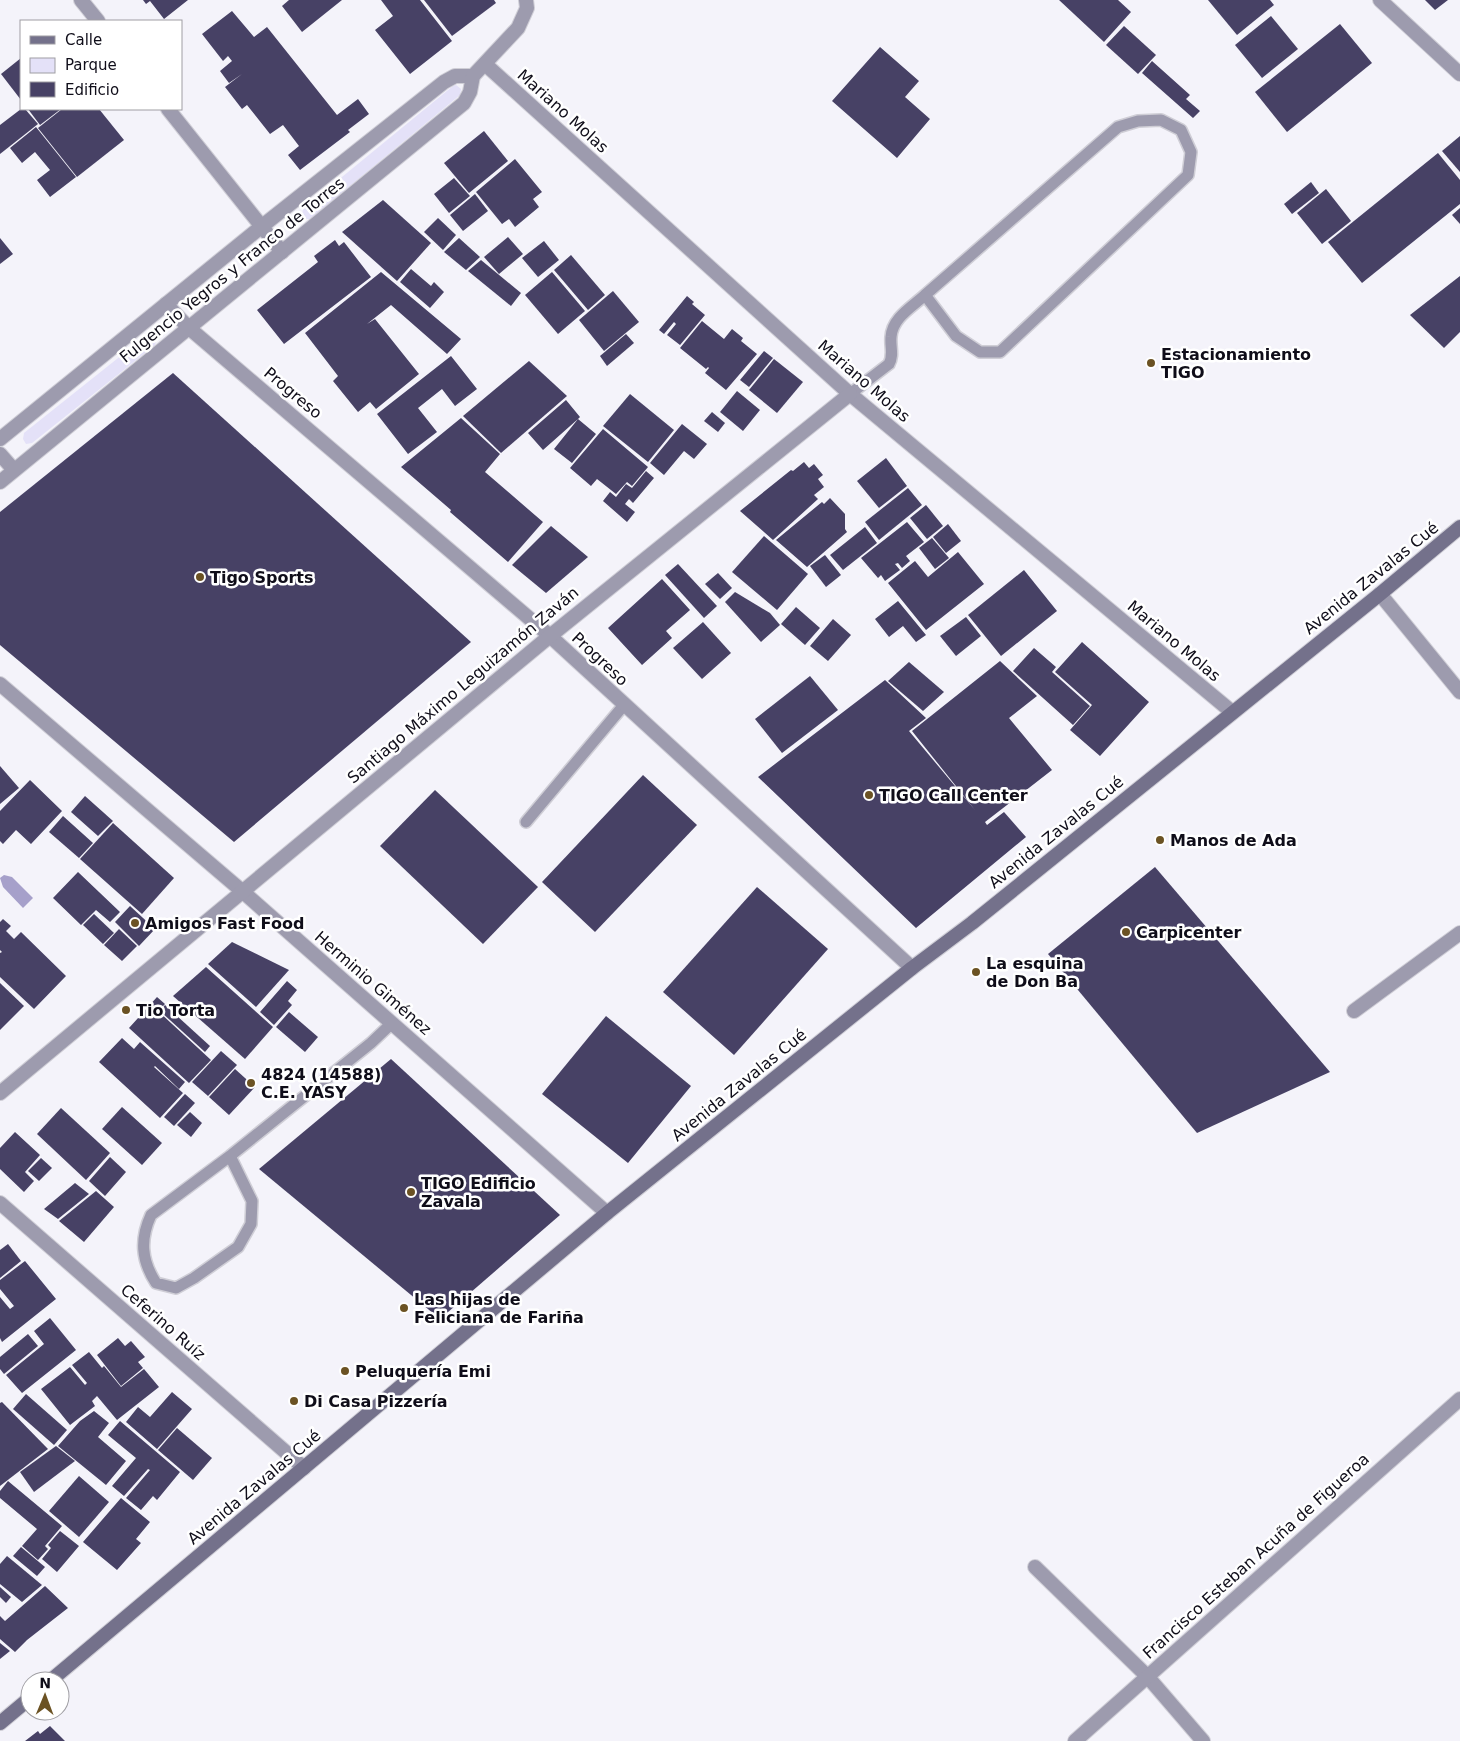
<svg xmlns="http://www.w3.org/2000/svg" width="1460" height="1741" viewBox="0 0 1460 1741" font-family="'DejaVu Sans',sans-serif">
<rect width="100%" height="100%" fill="#f4f3fa"/>
<!-- green -->
<g fill="#e4e1f8">
<polygon points="456,85 461,89 460,95 310,219 304,219 302,216 303,209 453,86"/>
<polygon points="151,334 154,335 157,339 155,345 32,443 26,444 23,439 24,433 147,335"/>
</g>
<!-- water -->
<polygon fill="#a6a0ca" points="4,875 12,877 33,898 23,908 3,887 0,878"/>
<!-- building -->
<g fill="#474165">
<polygon points="143,0 188,0 164,19 150,1 146,4"/>
<polygon points="289,0 342,0 302,32 282,6"/>
<polygon points="381,0 420,0 452,41 410,74 375,30 393,16"/>
<polygon points="424,0 494,0 496,3 452,36"/>
<polygon points="1059,0 1118,0 1131,12 1104,42"/>
<polygon points="1208,0 1270,0 1274,5 1237,35"/>
<polygon points="1425,0 1448,0 1435,10"/>
<polygon points="232,11 254,37 267,27 337,115 358,99 369,114 348,130 350,132 300,170 288,155 299,146 283,125 270,134 247,105 242,109 225,87 242,74 229,83 220,71 232,61 228,56 223,61 202,34"/>
<polygon points="1271,16 1298,49 1262,78 1235,45"/>
<polygon points="1340,24 1372,63 1287,132 1255,92"/>
<polygon points="1124,26 1156,55 1138,74 1106,45"/>
<polygon points="880,47 919,81 905,97 930,119 897,158 832,101"/>
<polygon points="21,58 21,100 1,74"/>
<polygon points="1152,61 1190,95 1186,99 1200,111 1193,118 1142,73"/>
<polygon points="21,109 25,109 38,124 0,154 0,125"/>
<polygon points="28,109 61,109 40,125"/>
<polygon points="62,109 99,109 124,140 77,177 38,128"/>
<polygon points="36,127 76,177 50,197 37,180 50,170 35,152 22,163 10,148"/>
<polygon points="484,131 508,161 469,193 444,163"/>
<polygon points="1460,136 1460,172 1442,151"/>
<polygon points="1438,153 1460,180 1460,204 1362,283 1328,242"/>
<polygon points="515,159 542,192 533,199 539,207 515,227 509,219 502,224 476,192"/>
<polygon points="454,178 470,196 449,213 434,194"/>
<polygon points="1311,182 1319,193 1292,214 1284,204"/>
<polygon points="1326,189 1351,221 1322,244 1297,213"/>
<polygon points="475,194 488,211 463,231 450,215"/>
<polygon points="383,200 431,243 397,281 342,232"/>
<polygon points="1460,208 1460,224 1452,215"/>
<polygon points="438,218 456,235 443,250 424,232"/>
<polygon points="508,237 523,254 499,274 484,257"/>
<polygon points="0,238 13,254 0,264"/>
<polygon points="459,238 480,257 466,270 444,252"/>
<polygon points="335,240 339,246 344,242 371,277 284,344 257,310 318,262 314,256"/>
<polygon points="544,241 559,260 538,277 522,258"/>
<polygon points="571,255 605,295 588,310 554,270"/>
<polygon points="481,260 521,293 511,306 468,271"/>
<polygon points="411,269 431,286 434,282 444,292 430,308 400,282"/>
<polygon points="381,272 461,339 447,354 391,305 367,324 375,319 419,374 376,409 370,402 358,412 333,381 338,376 305,333"/>
<polygon points="552,272 585,311 558,334 525,295"/>
<polygon points="1460,276 1460,332 1444,348 1410,315"/>
<polygon points="613,291 639,322 604,351 579,320"/>
<polygon points="687,296 694,302 692,304 705,315 680,345 667,335 676,324 674,322 664,334 659,330"/>
<polygon points="702,321 724,339 732,329 743,338 741,341 757,354 726,390 705,373 709,368 708,367 706,369 680,348"/>
<polygon points="626,334 634,343 607,366 600,356"/>
<polygon points="764,351 773,358 749,387 740,380"/>
<polygon points="451,356 477,389 455,406 442,389 418,408 437,432 408,454 377,414"/>
<polygon points="774,359 803,382 777,413 749,390"/>
<polygon points="529,361 567,396 501,453 463,416"/>
<polygon points="173,373 471,642 234,842 0,645 0,512"/>
<polygon points="737,391 760,410 743,431 720,412"/>
<polygon points="630,394 674,430 648,462 603,426"/>
<polygon points="566,400 580,417 578,419 596,434 572,463 554,449 578,419 543,450 528,433"/>
<polygon points="712,412 725,423 718,432 704,421"/>
<polygon points="461,418 500,454 485,472 543,522 508,562 450,512 451,510 401,467"/>
<polygon points="682,424 707,444 694,459 684,451 664,475 650,463"/>
<polygon points="603,429 648,467 632,486 627,482 616,494 597,479 591,486 570,468"/>
<polygon points="886,458 907,486 879,508 857,481"/>
<polygon points="804,462 809,468 814,464 823,475 818,479 824,487 814,495 818,499 773,540 740,511 791,470 793,471"/>
<polygon points="646,471 654,478 633,503 629,499 625,504 635,512 627,522 603,501 610,492 616,497 626,484 632,488"/>
<polygon points="908,488 922,505 879,540 865,522"/>
<polygon points="830,498 845,514 845,529 847,532 807,567 776,540 822,502 824,504"/>
<polygon points="926,505 943,526 927,539 910,518"/>
<polygon points="907,522 924,542 906,556 910,561 902,568 898,563 895,564 900,570 885,581 881,575 878,578 861,558"/>
<polygon points="948,524 961,541 946,553 933,537"/>
<polygon points="551,526 588,557 546,593 512,565"/>
<polygon points="865,527 877,543 843,570 830,555"/>
<polygon points="764,536 808,574 777,610 732,572"/>
<polygon points="932,538 949,558 935,569 919,548"/>
<polygon points="958,552 984,584 926,630 888,583 915,561 928,577"/>
<polygon points="825,555 841,575 826,587 810,566"/>
<polygon points="678,564 717,606 704,618 665,575"/>
<polygon points="1024,570 1057,611 1001,656 968,615"/>
<polygon points="718,573 732,588 720,599 705,584"/>
<polygon points="662,579 690,610 666,631 672,638 642,665 608,628"/>
<polygon points="735,592 770,613 780,625 761,642 725,602"/>
<polygon points="898,601 926,635 916,642 903,626 889,637 875,619"/>
<polygon points="796,607 820,628 805,645 781,624"/>
<polygon points="966,617 981,636 956,656 940,636"/>
<polygon points="833,619 851,635 828,661 810,646"/>
<polygon points="703,622 731,653 702,679 673,648"/>
<polygon points="1082,642 1149,702 1100,756 1070,730 1092,705 1055,672"/>
<polygon points="1034,648 1056,667 1052,672 1090,706 1073,725 1013,671"/>
<polygon points="1000,661 1037,696 1009,718 1052,770 985,822 987,825 1004,812 1026,837 916,928 758,777 885,680 926,718 909,731 975,810 912,731"/>
<polygon points="909,662 944,692 923,711 888,681"/>
<polygon points="810,676 838,710 782,753 755,719"/>
<polygon points="0,766 19,788 0,804"/>
<polygon points="643,775 697,825 595,932 542,882"/>
<polygon points="30,780 62,811 31,844 16,830 3,844 0,841 0,811"/>
<polygon points="435,790 538,887 483,944 380,846"/>
<polygon points="85,796 113,821 98,836 71,812"/>
<polygon points="63,816 93,843 79,858 49,832"/>
<polygon points="113,823 174,878 142,914 80,859"/>
<polygon points="1155,867 1330,1072 1197,1133 1048,954"/>
<polygon points="78,872 120,912 110,922 96,910 81,925 53,898"/>
<polygon points="757,887 828,949 734,1055 663,992"/>
<polygon points="130,906 155,929 139,946 115,922"/>
<polygon points="94,914 114,933 103,944 83,925"/>
<polygon points="3,919 11,926 6,931 14,939 21,932 66,976 34,1009 0,977 0,953 2,952 0,950 0,922"/>
<polygon points="119,929 137,946 122,961 104,945"/>
<polygon points="232,942 289,970 256,1007 208,964"/>
<polygon points="206,967 273,1027 245,1059 173,996"/>
<polygon points="287,981 297,990 288,1001 292,1005 274,1025 260,1012"/>
<polygon points="0,983 24,1006 0,1030"/>
<polygon points="157,997 165,1004 158,1011 211,1060 189,1083 129,1028"/>
<polygon points="165,1005 210,1046 205,1052 160,1011"/>
<polygon points="289,1012 318,1037 305,1052 276,1027"/>
<polygon points="606,1016 691,1086 628,1163 542,1094"/>
<polygon points="122,1038 134,1049 140,1042 185,1082 179,1089 155,1066 154,1067 183,1093 160,1118 99,1062"/>
<polygon points="221,1051 237,1065 208,1096 192,1082"/>
<polygon points="391,1059 560,1215 440,1319 259,1169"/>
<polygon points="235,1069 255,1087 229,1115 209,1097"/>
<polygon points="185,1094 195,1103 174,1126 164,1117"/>
<polygon points="122,1107 162,1143 142,1165 102,1129"/>
<polygon points="61,1108 110,1153 86,1180 37,1134"/>
<polygon points="190,1112 202,1123 191,1137 177,1125"/>
<polygon points="15,1132 40,1155 25,1172 34,1181 24,1192 0,1169 0,1148"/>
<polygon points="110,1157 126,1172 105,1196 89,1181"/>
<polygon points="41,1158 52,1168 39,1181 28,1171"/>
<polygon points="75,1183 89,1194 58,1219 44,1209"/>
<polygon points="96,1191 114,1207 84,1242 59,1221"/>
<polygon points="8,1244 21,1261 0,1278 0,1250"/>
<polygon points="25,1261 56,1299 2,1342 0,1338 0,1297 10,1309 14,1306 0,1289 0,1280"/>
<polygon points="50,1318 76,1350 22,1393 6,1375 44,1344 34,1331"/>
<polygon points="28,1334 38,1346 4,1374 0,1369 0,1357"/>
<polygon points="118,1338 125,1346 131,1341 145,1357 138,1362 143,1368 121,1386 97,1355"/>
<polygon points="89,1352 102,1368 104,1366 121,1387 144,1369 159,1387 117,1420 97,1396 92,1401 95,1406 70,1425 41,1389 70,1367 85,1385 87,1383 72,1365"/>
<polygon points="172,1392 192,1409 157,1449 126,1422 138,1407 150,1417"/>
<polygon points="26,1394 67,1430 54,1445 13,1409"/>
<polygon points="2,1402 48,1449 0,1486 0,1403"/>
<polygon points="94,1411 109,1423 98,1437 126,1461 106,1485 58,1446 80,1421"/>
<polygon points="120,1421 180,1472 157,1500 153,1496 141,1510 126,1498 150,1470 148,1469 124,1496 112,1486 136,1458 108,1435"/>
<polygon points="177,1428 212,1458 193,1480 158,1450"/>
<polygon points="56,1446 75,1461 34,1492 20,1472"/>
<polygon points="79,1476 109,1502 79,1537 49,1511"/>
<polygon points="8,1481 62,1526 45,1546 48,1549 38,1560 22,1546 37,1529 0,1498 0,1491"/>
<polygon points="121,1498 150,1522 136,1539 141,1543 117,1570 83,1542"/>
<polygon points="60,1531 79,1546 57,1572 42,1559 51,1548 48,1545"/>
<polygon points="21,1547 45,1567 37,1576 13,1556"/>
<polygon points="7,1556 42,1585 22,1602 0,1584 0,1564"/>
<polygon points="45,1586 68,1608 27,1640 15,1652 0,1639 0,1616 5,1621"/>
<polygon points="0,1587 11,1597 6,1603 0,1597"/>
<polygon points="0,1643 10,1651 0,1659"/>
<polygon points="50,1726 65,1741 25,1741 38,1731 40,1734"/>
</g>
<g fill="none" stroke-linecap="round" stroke-linejoin="round">
<!-- service casing -->
<g stroke="#cfced6" stroke-width="14">
<g id="service">
<path d="M850,394L889,364C894,355 890,347 891,337C892,318 912,307 925,295L1118,127L1138,121L1161,120L1181,130L1191,152L1188,175L1000,352H980L956,336L925,295"/>
<polyline points="526,822 624,705"/>
<path d="M230,1156L252,1201L251,1224L238,1247L194,1278L176,1288L156,1283C141,1260 140,1239 151,1215L230,1156L371,1043L392,1023"/>
</g>
</g>
<!-- minor casing -->
<g stroke="#cfced6" stroke-width="16">
<g id="minor">
<polyline points="81,0 98,21"/>
<polyline points="1380,0 1460,74"/>
<polyline points="485,64 850,394 1232,712"/>
<polyline points="168,109 282,252"/>
<polyline points="166,304 189,328 550,636 912,968"/>
<polyline points="0,439 261,227 444,82 455,76 473,76"/>
<polyline points="0,454 14,470"/>
<polyline points="0,482 464,103 470,92 473,76 518,28 527,8 526,0"/>
<polyline points="1380,594 1460,692"/>
<polyline points="0,684 242,891 607,1213"/>
<polyline points="1354,1011 1460,933"/>
<polyline points="0,1093 550,636 850,394"/>
<polyline points="0,1203 304,1468"/>
<polyline points="1035,1567 1147,1676 1203,1741"/>
<polyline points="1075,1741 1460,1399"/>
</g>
</g>
<!-- secondary casing -->
<g stroke="#cfced6" stroke-width="16">
<g id="secondary">
<polyline points="50,1681 607,1213 912,968 972,923 1380,594 1460,527"/>
<polyline points="0,1723 30,1698"/>
</g>
</g>
<!-- service -->
<use href="#service" stroke="#9d9bae" stroke-width="11"/>
<!-- minor -->
<use href="#minor" stroke="#9d9bae" stroke-width="14"/>
<!-- secondary -->
<use href="#secondary" stroke="#74718b" stroke-width="14"/>
</g>
<!-- markers -->
<g fill="#6b5223" stroke="#fff" stroke-width="2">
<circle cx="1151" cy="363" r="5"/>
<circle cx="200" cy="577" r="5"/>
<circle cx="869" cy="795" r="5"/>
<circle cx="1160" cy="840" r="5"/>
<circle cx="135" cy="923" r="5"/>
<circle cx="1126" cy="932" r="5"/>
<circle cx="976" cy="972" r="5"/>
<circle cx="126" cy="1010" r="5"/>
<circle cx="251" cy="1083" r="5"/>
<circle cx="411" cy="1192" r="5"/>
<circle cx="404" cy="1308" r="5"/>
<circle cx="345" cy="1371" r="5"/>
<circle cx="294" cy="1401" r="5"/>
</g>
<g text-anchor="middle" dominant-baseline="central" stroke-width="5" stroke-linejoin="round" paint-order="stroke">
<!-- street labels -->
<g font-size="16" fill="#0f0d19" stroke="#fff">
<text transform="translate(563 111) rotate(42)">Mariano Molas</text>
<text transform="translate(232 270) rotate(-39)">Fulgencio Yegros y Franco de Torres</text>
<text transform="translate(864 381) rotate(41)">Mariano Molas</text>
<text transform="translate(293 393) rotate(40)">Progreso</text>
<text transform="translate(1371 578) rotate(-39)">Avenida Zavalas Cué</text>
<text transform="translate(1174 641) rotate(40)">Mariano Molas</text>
<text transform="translate(600 659) rotate(43)">Progreso</text>
<text transform="translate(463 685) rotate(-40)">Santiago Máximo Leguizamón Zaván</text>
<text transform="translate(1056 832) rotate(-39)">Avenida Zavalas Cué</text>
<text transform="translate(373 983) rotate(41)">Herminio Giménez</text>
<text transform="translate(739 1085) rotate(-39)">Avenida Zavalas Cué</text>
<text transform="translate(163 1322) rotate(41)">Ceferino Ruíz</text>
<text transform="translate(254 1487) rotate(-40)">Avenida Zavalas Cué</text>
<text transform="translate(1256 1556) rotate(-42)">Francisco Esteban Acuña de Figueroa</text>
</g>
<!-- poi labels -->
<g font-size="16" font-weight="bold" fill="#0f0d19" stroke="#fff" text-anchor="start">
<text x="1161" y="354">Estacionamiento<tspan x="1161" dy="18">TIGO</tspan></text>
<text x="210" y="577">Tigo Sports</text>
<text x="879" y="795">TIGO Call Center</text>
<text x="1170" y="840">Manos de Ada</text>
<text x="145" y="923">Amigos Fast Food</text>
<text x="1136" y="932">Carpicenter</text>
<text x="986" y="963">La esquina<tspan x="986" dy="18">de Don Ba</tspan></text>
<text x="136" y="1010">Tio Torta</text>
<text x="261" y="1074">4824 (14588)<tspan x="261" dy="18">C.E. YASY</tspan></text>
<text x="421" y="1183">TIGO Edificio<tspan x="421" dy="18">Zavala</tspan></text>
<text x="414" y="1299">Las hijas de<tspan x="414" dy="18">Feliciana de Fariña</tspan></text>
<text x="355" y="1371">Peluquería Emi</text>
<text x="304" y="1401">Di Casa Pizzería</text>
</g>
</g>
<!-- legend -->
<rect x="20" y="20" width="162" height="90" fill="#ffffff" stroke="#9f9ea3"/>
<rect x="30" y="36" width="25" height="8" fill="#74718b" stroke="#9f9ea3"/>
<text x="65" y="45" font-size="15" fill="#0f0d19">Calle</text>
<rect x="30" y="58" width="25" height="15" fill="#e4e1f8" stroke="#9f9ea3"/>
<text x="65" y="70" font-size="15" fill="#0f0d19">Parque</text>
<rect x="30" y="82" width="25" height="15" fill="#474165" stroke="#9f9ea3"/>
<text x="65" y="95" font-size="15" fill="#0f0d19">Edificio</text>
<!-- north arrow -->
<g transform="translate(45 1696) rotate(1)"><circle r="24" fill="#ffffff" stroke="#9f9ea3"/>
<path d="M0-4L9 19L0 12L-9 19Z" fill="#6b5223"/>
<text y="-8" font-size="14" font-weight="bold" text-anchor="middle" fill="#0f0d19">N</text>
</g>
</svg>
